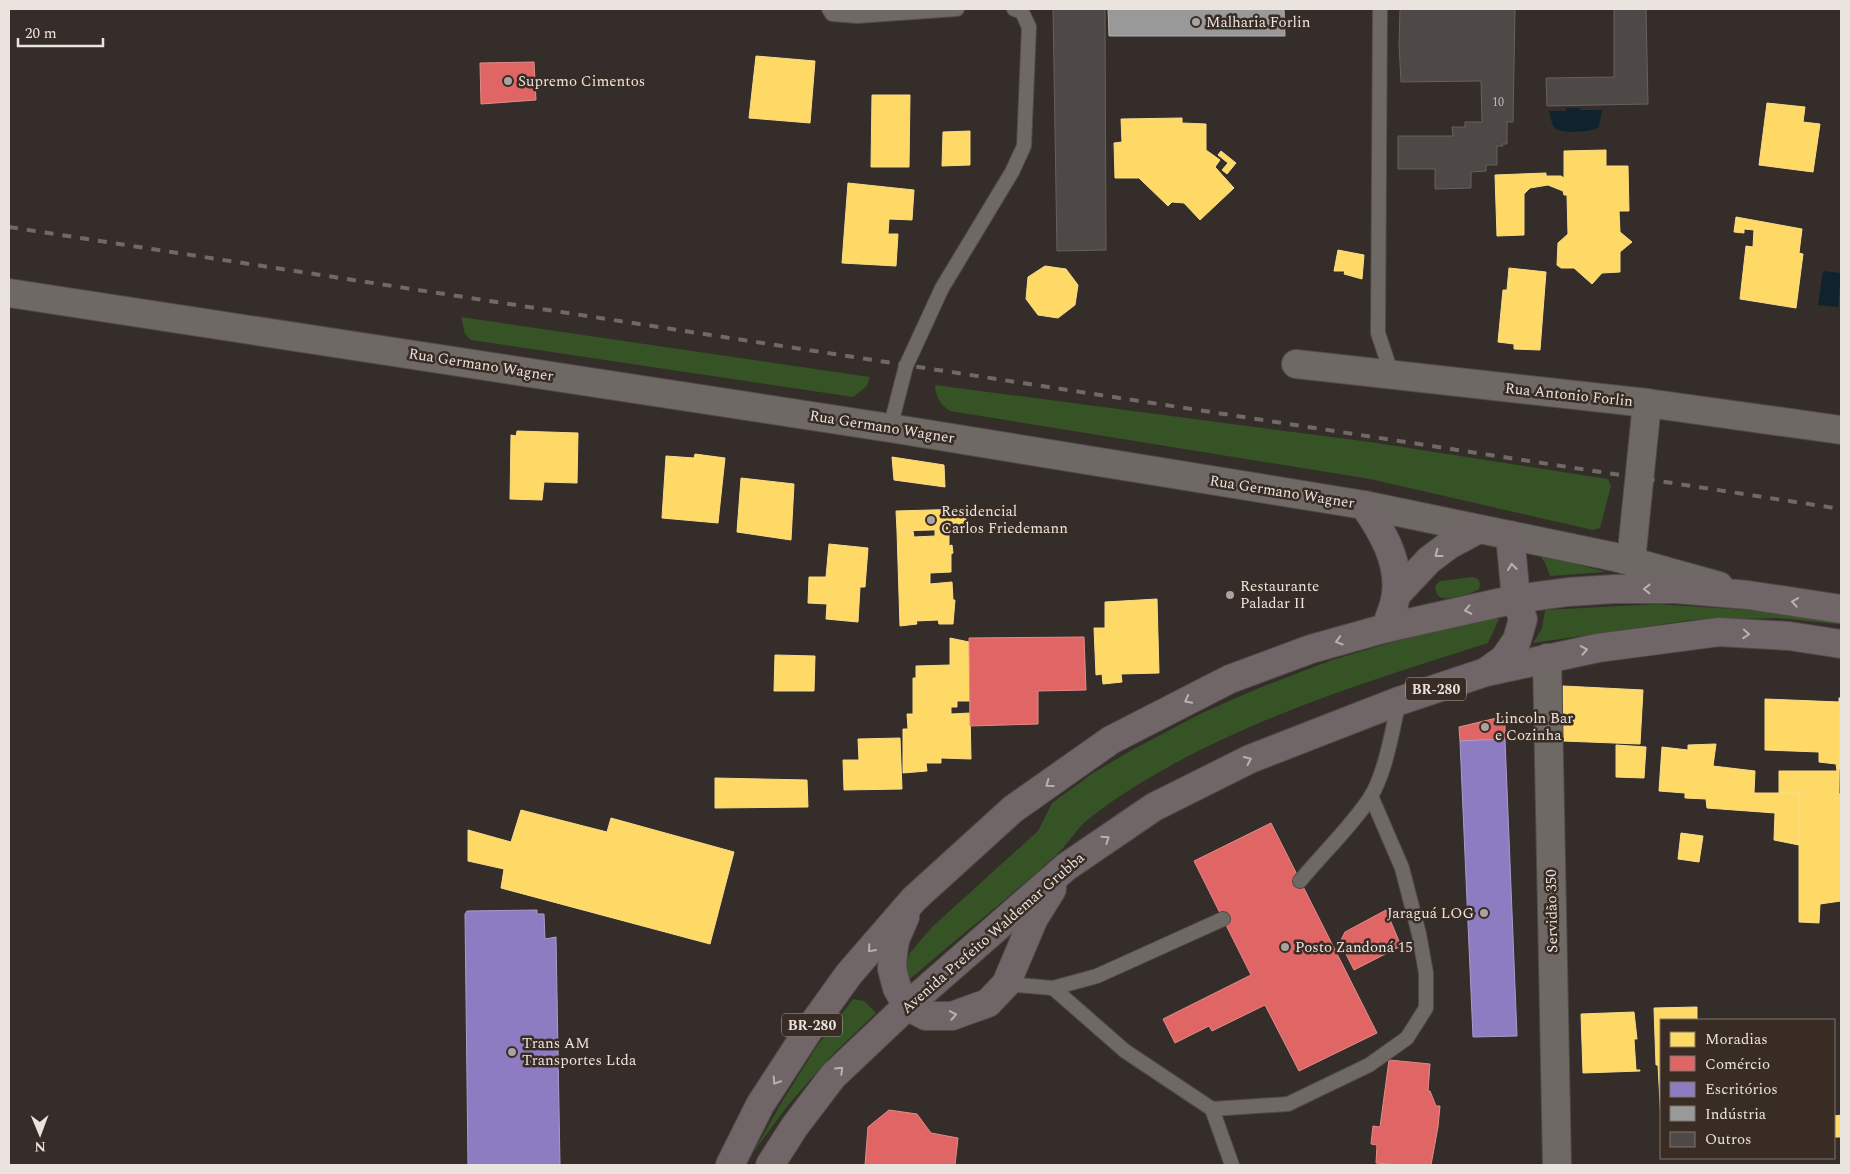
<svg xmlns="http://www.w3.org/2000/svg" width="1850" height="1174" viewBox="0 0 1850 1174" font-family="Spectral,serif">
<rect width="100%" height="100%" fill="#342d29"/>
<!-- green -->
<g fill="#355325">
<polygon points="461,317 870,377 867,386 853,397 471,340 465,334"/>
<path d="M935,385L1370,442L1608,479L1611,486L1600,528L1593,530L1370,479L950,411C940,404 936,398 935,385Z"/>
<polygon points="1539,554 1606,572 1550,576 1545,563"/>
<path d="M1473,577L1478,579L1480,584L1479,589C1473,594 1446,601 1440,597C1436,595 1436,590 1435,586L1440,581Z"/>
<polygon points="1657,604 1777,612 1838,620 1837,624 1777,618 1692,620 1533,643 1542,628 1545,610"/>
<path d="M1496,618L1499,619L1488,643C1359,684 1227,724 1114,800C1104,807 1093,815 1084,823C1074,833 1067,845 1056,855C1009,898 958,937 910,979L906,970L909,954L932,927L1038,831L1052,803L1093,773L1132,750L1202,713L1259,688L1332,660L1393,642L1460,625Z"/>
<polygon points="853,999 864,1001 876,1013 831,1056 790,1103 754,1151 783,1100 817,1046"/>
</g>
<!-- water -->
<g fill="#0f232e">
<path d="M1566,108H1579L1580,110H1602L1599,127C1592,132 1559,135 1554,127C1551,123 1551,116 1549,111H1566Z"/>
<polygon points="1823,271 1841,273 1838,307 1818,305"/>
</g>
<!-- homes -->
<g fill="#ffd966" stroke="#f9dc8a">
<polygon points="756,56 815,61 810,123 749,118"/>
<polygon points="872,95 910,95 909,167 871,167"/>
<polygon points="1767,103 1805,107 1803,122 1820,124 1813,172 1759,165"/>
<polygon points="1182,118 1182,123 1206,124 1206,150 1220,160 1215,167 1234,188 1200,220 1184,203 1172,202 1168,206 1139,178 1115,178 1114,143 1122,142 1121,119"/>
<polygon points="970,131 970,165 942,166 943,132"/>
<polygon points="1606,150 1606,166 1628,166 1629,211 1619,211 1620,232 1632,242 1620,252 1620,272 1602,273 1592,284 1574,268 1561,268 1557,265 1558,243 1568,234 1567,195 1564,195 1563,191 1548,185 1530,188 1524,194 1524,235 1497,236 1495,175 1546,173 1546,176 1561,176 1564,178 1564,151"/>
<polygon points="1221,151 1236,163 1227,174 1222,170 1228,163 1218,155"/>
<polygon points="848,183 914,190 912,220 889,219 888,234 898,234 896,266 842,263"/>
<polygon points="1736,217 1802,229 1799,253 1803,254 1796,308 1740,299 1746,246 1753,247 1754,230 1744,229 1744,233 1734,232"/>
<polygon points="1338,250 1364,255 1362,279 1344,274 1345,271 1334,271"/>
<polygon points="1045,266 1066,269 1078,285 1075,305 1058,318 1038,315 1026,299 1028,277"/>
<polygon points="1509,268 1546,272 1540,350 1514,349 1514,344 1498,342 1503,290 1507,290"/>
<polygon points="517,431 578,433 577,483 544,482 542,500 510,499 511,435 516,436"/>
<polygon points="695,454 725,458 718,523 662,518 666,456 694,458"/>
<polygon points="892,457 944,465 945,487 894,480"/>
<polygon points="741,478 794,484 791,540 737,532"/>
<polygon points="966,509 966,529 897,531 896,511"/>
<polygon points="949,529 949,546 952,545 953,553 951,554 951,572 930,573 930,584 952,582 953,600 955,600 953,624 939,624 938,620 916,621 917,624 900,626 897,531 913,531 914,537 935,536 935,530"/>
<polygon points="829,544 868,548 865,587 860,587 858,622 826,619 827,604 808,603 809,577 826,577"/>
<polygon points="1157,599 1159,673 1121,674 1122,682 1103,684 1102,674 1096,675 1094,628 1105,628 1105,602"/>
<polygon points="950,638 969,642 970,701 957,701 957,707 951,707 951,714 970,713 971,759 941,758 941,763 926,763 927,771 903,773 903,729 908,729 907,714 913,714 913,678 916,678 916,666 950,665"/>
<polygon points="775,655 815,656 814,691 774,691"/>
<polygon points="1563,686 1643,690 1640,744 1563,741"/>
<rect x="1839" y="698" width="2" height="71"/>
<polygon points="1765,699 1840,702 1839,794 1779,793 1779,771 1837,771 1836,764 1819,762 1819,752 1765,750"/>
<polygon points="900,738 902,789 844,790 843,760 859,760 858,739"/>
<polygon points="1716,744 1713,766 1755,771 1754,793 1799,793 1799,845 1774,840 1775,813 1707,808 1706,799 1685,798 1685,793 1659,791 1662,747 1688,750 1688,745"/>
<polygon points="1616,745 1646,747 1644,778 1616,777"/>
<polygon points="715,778 807,780 808,807 715,808"/>
<polygon points="1799,793 1841,794 1841,901 1820,904 1819,923 1799,922"/>
<polygon points="521,810 607,832 611,818 734,852 710,944 501,888 504,869 468,861 468,830 511,842"/>
<polygon points="1681,833 1703,836 1699,862 1678,859"/>
<polygon points="1697,1007 1697,1019 1700,1020 1661,1020 1661,1065 1656,1065 1654,1008"/>
<polygon points="1634,1012 1637,1039 1634,1039 1636,1070 1640,1070 1640,1071 1583,1073 1581,1014"/>
<polygon points="1658,1065 1661,1065 1661,1120"/>
<polygon points="1841,1115 1841,1137 1834,1137 1834,1116"/>
</g>
<!-- shops -->
<g fill="#e06666" stroke="#e38c8a">
<polygon points="534,62 536,100 481,104 480,63"/>
<polygon points="1084,637 1086,690 1038,691 1038,724 970,726 969,638"/>
<polygon points="1505,716 1505,739 1460,741 1459,727"/>
<polygon points="1271,823 1377,1033 1299,1071 1265,1005 1212,1031 1209,1026 1175,1043 1163,1019 1251,975 1194,861"/>
<polygon points="1386,910 1401,946 1354,970 1340,942 1345,932"/>
<polygon points="1389,1060 1430,1064 1428,1091 1430,1091 1436,1106 1440,1106 1438,1127 1431,1165 1398,1165 1376,1163 1377,1145 1371,1144 1373,1126 1380,1127"/>
<polygon points="889,1110 917,1114 931,1133 958,1138 955,1165 865,1165 868,1127"/>
</g>
<!-- offices -->
<g fill="#8e7cc3" stroke="#aa9bcb">
<polygon points="1505,739 1517,1036 1473,1037 1460,741"/>
<polygon points="537,910 537,914 544,914 545,939 556,937 560,1165 468,1165 465,914 467,911"/>
</g>
<!-- industry -->
<polygon fill="#999" stroke="#b2afae" points="1108,9 1284,9 1285,36 1109,36"/>
<!-- building -->
<g fill="#4e4846" stroke="#67605e">
<polygon points="1053,9 1105,9 1106,250 1057,251"/>
<polygon points="1400,9 1515,9 1513,122 1507,122 1507,144 1502,144 1503,146 1497,146 1497,165 1486,165 1486,171 1471,172 1471,188 1435,189 1435,169 1398,169 1398,136 1453,136 1452,127 1465,127 1465,122 1482,122 1481,81 1401,82 1399,44"/>
<polygon points="1614,9 1646,9 1648,104 1547,106 1546,78 1614,77"/>
</g>
<g fill="none" stroke-linecap="round" stroke-linejoin="round">
<!-- service casing -->
<g stroke="#514b47" stroke-width="16">
<g id="service">
<polyline points="829,9 832,14 857,16 957,9"/>
<polyline points="1380,9 1378,333 1392,375"/>
<polyline points="890,428 906,366 942,288 1012,172 1024,146 1029,27 1022,12 1014,9"/>
<path d="M1300,881C1323,853 1350,828 1370,798C1386,772 1392,731 1399,701"/>
<polyline points="1006,984 1053,988 1097,976 1223,919"/>
<polyline points="1053,988 1125,1051 1212,1109 1288,1104 1369,1065 1407,1038 1426,1008 1426,973 1419,934 1402,868 1371,796"/>
<polyline points="1212,1109 1232,1165"/>
</g>
</g>
<!-- minor casing -->
<g stroke="#514b47" stroke-width="30">
<g id="minor">
<polyline points="1296,364 1647,403 1841,430"/>
<polyline points="1631,561 1647,403"/>
<polyline points="1547,658 1557,1165"/>
</g>
</g>
<!-- tertiary casing -->
<g stroke="#514b47" stroke-width="30">
<polyline id="tertiary" points="9,293 890,428 1364,505 1615,557 1719,586"/>
</g>
<!-- trunk casing -->
<g stroke="#514b47" stroke-width="30">
<g id="trunk">
<path d="M1364,505C1382,531 1400,561 1396,594C1395,606 1389,617 1386,628"/>
<polyline points="1396,595 1429,560 1449,545 1479,529"/>
<polyline points="1487,671 1504,659 1517,640 1523,619 1516,599 1510,535"/>
<polyline points="905,917 895,940 893,954 892,969 897,988 907,1006 926,1016 952,1016 988,1003 1006,984 1034,918 1052,889"/>
<polyline points="730,1165 760,1105 808,1031 849,974 914,899 1013,809 1111,740 1230,679 1311,649 1386,628 1516,599 1568,592 1614,589 1676,589 1748,595 1841,609"/>
<polyline points="770,1165 795,1126 833,1076 907,1006 1066,867 1154,807 1250,759 1399,701 1486,672 1598,648 1719,632 1789,636 1841,644"/>
</g>
</g>
<!-- service -->
<use href="#service" stroke="#6f6965" stroke-width="14"/>
<!-- minor -->
<use href="#minor" stroke="#6f6965" stroke-width="28"/>
<!-- tertiary -->
<use href="#tertiary" stroke="#6f6965" stroke-width="28"/>
<!-- trunk -->
<use href="#trunk" stroke="#706668" stroke-width="28"/>
<!-- rail -->
<polyline stroke="#706966" stroke-width="4" stroke-dasharray="9 9" stroke-linecap="butt" points="9,227 1841,509"/>
</g>
<!-- one-way arrows -->
<defs><path id="oneway-chevron" d="M-2-3.5L2.5 0L-2 3.5" fill="none" stroke-width="1.6" stroke-linecap="round" stroke-linejoin="round" transform="scale(1.25)"/></defs>
<g stroke="#bab1af">
<use href="#oneway-chevron" transform="translate(1438 554) rotate(143)"/>
<use href="#oneway-chevron" transform="translate(1512 567) rotate(-96)"/>
<use href="#oneway-chevron" transform="translate(1647 589) rotate(180)"/>
<use href="#oneway-chevron" transform="translate(1795 602) rotate(-171)"/>
<use href="#oneway-chevron" transform="translate(1468 610) rotate(168)"/>
<use href="#oneway-chevron" transform="translate(1746 634) rotate(4)"/>
<use href="#oneway-chevron" transform="translate(1339 641) rotate(164)"/>
<use href="#oneway-chevron" transform="translate(1584 650) rotate(-11)"/>
<use href="#oneway-chevron" transform="translate(1188 700) rotate(153)"/>
<use href="#oneway-chevron" transform="translate(1248 760) rotate(-25)"/>
<use href="#oneway-chevron" transform="translate(1049 784) rotate(144)"/>
<use href="#oneway-chevron" transform="translate(1106 839) rotate(-34)"/>
<use href="#oneway-chevron" transform="translate(871 949) rotate(131)"/>
<use href="#oneway-chevron" transform="translate(953 1015) rotate(-11)"/>
<use href="#oneway-chevron" transform="translate(840 1070) rotate(-44)"/>
<use href="#oneway-chevron" transform="translate(776 1081) rotate(123)"/>
</g>
<!-- markers -->
<g fill="#aba39f" stroke="#382c25" stroke-width="2">
<circle cx="1196" cy="22" r="5"/>
<circle cx="508" cy="81" r="5"/>
<circle cx="931" cy="520" r="5"/>
<circle cx="1230" cy="595" r="5"/>
<circle cx="1485" cy="727" r="5"/>
<circle cx="1484" cy="913" r="5"/>
<circle cx="1285" cy="947" r="5"/>
<circle cx="512" cy="1052" r="5"/>
</g>
<g text-anchor="middle" dominant-baseline="central" stroke-width="5" stroke-linejoin="round" paint-order="stroke">
<!-- number labels -->
<g font-size="12" fill="#c4bcb8">
<text x="1498" y="102">10</text>
</g>
<!-- shield labels -->
<g fill="#382c25" stroke="#b5aca6" stroke-width="1">
<rect x="1406" y="677.5" width="60" height="23" rx="4"/>
<rect x="782" y="1013.5" width="60" height="23" rx="4"/>
</g>
<g font-size="14" font-weight="bold" fill="#ebe3de">
<text x="1436" y="689">BR-280</text>
<text x="812" y="1025">BR-280</text>
</g>
<!-- poi labels -->
<g font-size="15" fill="#ebe3de" stroke="#382c25" text-anchor="start">
<text x="1206" y="22">Malharia Forlin</text>
<text x="518" y="81">Supremo Cimentos</text>
<text x="941" y="511">Residencial<tspan x="941" dy="17">Carlos Friedemann</tspan></text>
<text x="1240" y="586">Restaurante<tspan x="1240" dy="17">Paladar II</tspan></text>
<text x="1495" y="718">Lincoln Bar<tspan x="1495" dy="17">e Cozinha</tspan></text>
<text x="1474" y="913" text-anchor="end">Jaraguá LOG</text>
<text x="1295" y="947">Posto Zandoná 15</text>
<text x="522" y="1043">Trans AM<tspan x="522" dy="17">Transportes Ltda</tspan></text>
</g>
<!-- street labels -->
<g font-size="15" fill="#ebe3de" stroke="#382c25">
<text transform="translate(481 365) rotate(9)">Rua Germano Wagner</text>
<text transform="translate(1569 395) rotate(6)">Rua Antonio Forlin</text>
<text transform="translate(882 427) rotate(9)">Rua Germano Wagner</text>
<text transform="translate(1282 492) rotate(9)">Rua Germano Wagner</text>
<text transform="translate(1552 911) rotate(-91)">Servidão 350</text>
<text transform="translate(993 933) rotate(-41)">Avenida Prefeito Waldemar Grubba</text>
</g>
</g>
<!-- border -->
<rect width="1850" height="1174" fill="none" stroke="#ebe3de" stroke-width="20"/>
<!-- legend -->
<rect x="1660" y="1019" width="175" height="140" fill="#382c25" stroke="#80756f"/>
<rect x="1670" y="1032" width="25" height="15" fill="#ffd966" stroke="#80756f"/>
<text x="1705" y="1044" font-size="15" fill="#ebe3de">Moradias</text>
<rect x="1670" y="1056" width="25" height="15" fill="#e06666" stroke="#80756f"/>
<text x="1705" y="1069" font-size="15" fill="#ebe3de">Comércio</text>
<rect x="1670" y="1082" width="25" height="15" fill="#8e7cc3" stroke="#80756f"/>
<text x="1705" y="1094" font-size="15" fill="#ebe3de">Escritórios</text>
<rect x="1670" y="1106" width="25" height="15" fill="#999999" stroke="#80756f"/>
<text x="1705" y="1119" font-size="15" fill="#ebe3de">Indústria</text>
<rect x="1670" y="1132" width="25" height="15" fill="#4e4846" stroke="#80756f"/>
<text x="1705" y="1144" font-size="15" fill="#ebe3de">Outros</text>
<!-- north arrow -->
<g transform="translate(40 1134) rotate(179)" stroke="#382c25" stroke-width="4" paint-order="stroke">
<path d="M0-4L9 19L0 12L-9 19Z" fill="#ebe3de"/>
<text y="-8" font-size="14" font-weight="bold" text-anchor="middle" fill="#ebe3de">N</text>
</g>
<!-- scale -->
<path d="M18 38v8h85v-8" fill="none" stroke="#ebe3de" stroke-width="2.5"/>
<text x="25" y="38" font-size="15" fill="#ebe3de" stroke="#382c25" stroke-width="4" paint-order="stroke">20 m</text>
</svg>
